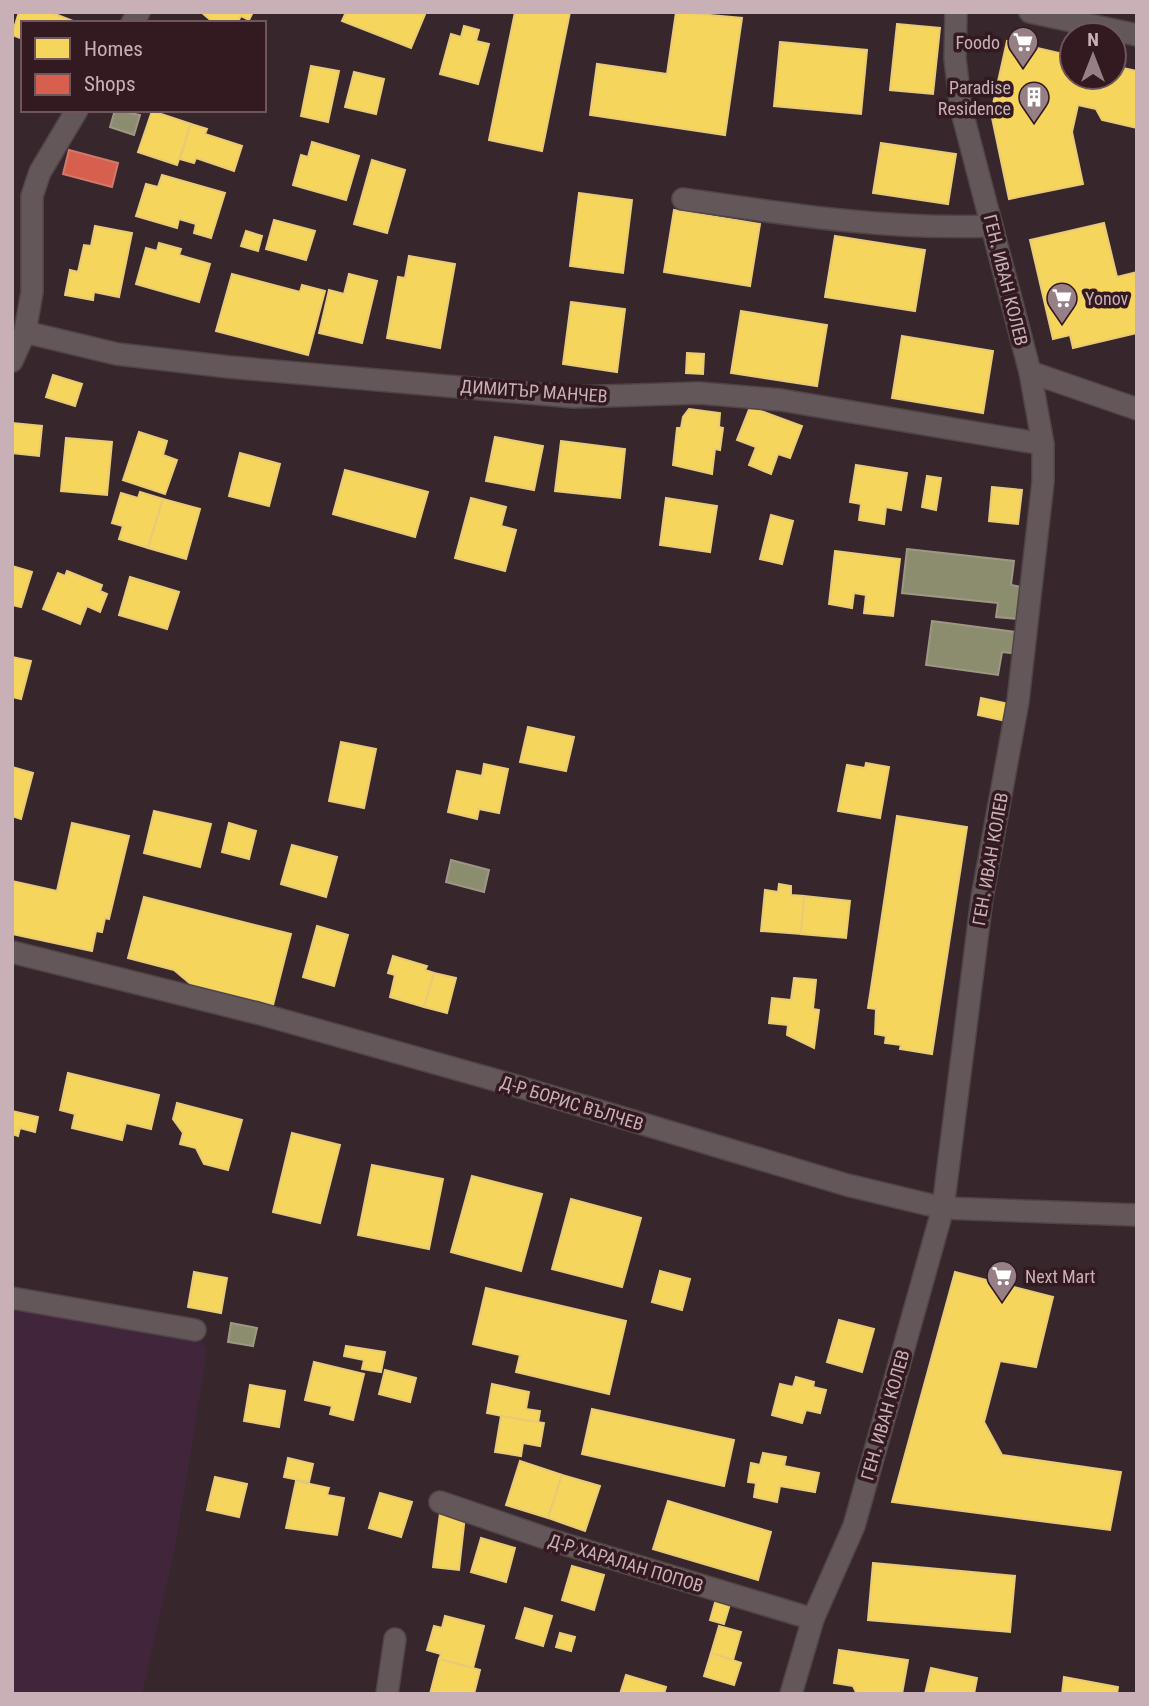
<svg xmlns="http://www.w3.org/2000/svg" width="1149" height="1706" viewBox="0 0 1149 1706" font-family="'Roboto Condensed',sans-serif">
<rect width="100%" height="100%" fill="#37272c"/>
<!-- green -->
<polygon fill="#41263b" points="12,1298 195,1330 207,1351 175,1547 142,1694 12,1694"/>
<!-- homes -->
<g fill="#f6d55c" stroke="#e8ca77" stroke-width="2">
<polygon points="19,12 50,12 78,23 23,23 23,39 12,35"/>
<polygon points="201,12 253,12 249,20 241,16 237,23 214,23"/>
<polygon points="346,12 426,12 411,48 342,21"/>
<polygon points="515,12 570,12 542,151 489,140"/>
<polygon points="676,12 742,18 725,135 590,115 597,64 667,74"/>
<polygon points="897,24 940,28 933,94 890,90"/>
<polygon points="464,26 479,30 476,41 489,44 478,84 440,74 451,34 461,37"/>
<polygon points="1007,41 1072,56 1072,77 1114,77 1114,66 1137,71 1137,128 1102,120 1096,109 1078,105 1072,132 1083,184 1009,199 991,113"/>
<polygon points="780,42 867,50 861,114 774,106"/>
<polygon points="311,66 339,71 328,122 301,116"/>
<polygon points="354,72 384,79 376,114 345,107"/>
<polygon points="152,111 191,124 177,165 138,152"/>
<polygon points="191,124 207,129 205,134 242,146 234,171 196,158 194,163 180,159"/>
<polygon points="312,142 359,156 346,200 293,185 301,155 308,157"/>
<polygon points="881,143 956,154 948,204 873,193"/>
<polygon points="372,160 405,170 387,233 354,224"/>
<polygon points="162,175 225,193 211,238 194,233 196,224 179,219 177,228 136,216 146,184 158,187"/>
<polygon points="579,193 632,200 623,273 570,266"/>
<polygon points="674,210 760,224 750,286 664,272"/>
<polygon points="274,220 315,231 306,260 266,249"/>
<polygon points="1104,223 1117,277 1137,272 1137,333 1073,348 1070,335 1053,339 1030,240"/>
<polygon points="95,226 132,233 119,297 94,292 93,300 65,295 70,270 78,272 84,245 91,246"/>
<polygon points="246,231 262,236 258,251 241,246"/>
<polygon points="835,236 925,250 915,311 825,297"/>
<polygon points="159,243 181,249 179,255 210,264 199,302 136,284 146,248 157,251"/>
<polygon points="409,256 455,264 440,348 387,338 398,277 405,278"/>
<polygon points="232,274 300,292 302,285 325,291 308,355 216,331"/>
<polygon points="349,274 377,281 362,343 319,333 329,290 344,294"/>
<polygon points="571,302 625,309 617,372 563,364"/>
<polygon points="741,311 827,325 817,386 731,373"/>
<polygon points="902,336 993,351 983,413 892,398"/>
<polygon points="687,353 704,354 703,374 686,373"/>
<polygon points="53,375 82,384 75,406 46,397"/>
<polygon points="750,407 802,426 790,458 778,454 771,474 749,465 756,447 737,440"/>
<polygon points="689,409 720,413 719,427 723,428 720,450 715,449 712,474 673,465 677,428 681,428 683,417"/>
<polygon points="12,423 42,426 39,456 12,453"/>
<polygon points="139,432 167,441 163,455 177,460 165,494 123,480"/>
<polygon points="495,437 543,446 534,490 486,481"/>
<polygon points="66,438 112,442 107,495 61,491"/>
<polygon points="561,441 625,449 620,498 555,491"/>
<polygon points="240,453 280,464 269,506 229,496"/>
<polygon points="856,465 907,473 901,510 886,507 884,524 859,520 861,504 850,502"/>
<polygon points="345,470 428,492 415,537 333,514"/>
<polygon points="927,476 941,478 936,510 922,507"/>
<polygon points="992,487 1022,490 1018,524 989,521"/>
<polygon points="140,492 163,499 148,548 119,539 123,526 112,523 121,493 138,498"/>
<polygon points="471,498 506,507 501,526 516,530 505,571 455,558"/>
<polygon points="666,498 717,506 710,552 660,545"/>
<polygon points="163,499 200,509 186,559 148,548"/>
<polygon points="771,515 793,521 782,564 760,559"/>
<polygon points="835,551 900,559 893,616 864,613 866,595 854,593 852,608 829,604"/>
<polygon points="12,566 32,572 21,607 12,605"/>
<polygon points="67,571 102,585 100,591 107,594 100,612 87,606 80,624 43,609 58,573 65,576"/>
<polygon points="130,577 179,592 167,629 119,615"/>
<polygon points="12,657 31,661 21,699 12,697"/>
<polygon points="981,698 1009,704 1006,721 978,715"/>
<polygon points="528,727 574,737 566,771 520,762"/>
<polygon points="341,742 376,749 364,808 329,801"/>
<polygon points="866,763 889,767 880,818 838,811 847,765 865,768"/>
<polygon points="484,764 508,769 499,813 479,809 477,819 448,812 457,771 482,776"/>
<polygon points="12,767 33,773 21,819 12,816"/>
<polygon points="154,811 211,824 200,867 144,853"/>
<polygon points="897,816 967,827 932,1054 900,1049 901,1045 885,1043 886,1036 875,1034 876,1009 868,1008"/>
<polygon points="72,823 129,836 109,919 105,918 102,932 96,931 92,951 12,934 12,881 57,891"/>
<polygon points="229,823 256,831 249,859 222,852"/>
<polygon points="292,845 337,857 326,897 281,884"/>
<polygon points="779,884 791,886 791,895 804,896 801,934 761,931 765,890 778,892"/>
<polygon points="804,896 850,901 846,938 801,934"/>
<polygon points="144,897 291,934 273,1005 192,985 174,970 128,958"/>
<polygon points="317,926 348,935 334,986 303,977"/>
<polygon points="393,956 427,966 425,970 434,973 424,1007 390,997 395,975 388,973"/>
<polygon points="434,973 456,978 447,1013 424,1007"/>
<polygon points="794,978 816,980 813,1009 819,1010 814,1048 787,1035 788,1025 769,1023 772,998 791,1000"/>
<polygon points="68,1073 159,1095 151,1129 126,1123 122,1140 72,1128 75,1114 60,1110"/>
<polygon points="177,1103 242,1120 228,1170 204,1164 196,1148 180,1144 183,1133 173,1119"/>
<polygon points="12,1111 38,1117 35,1132 20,1128 18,1136 12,1134"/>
<polygon points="292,1133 340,1145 320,1223 273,1212"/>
<polygon points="372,1165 443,1179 429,1249 358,1235"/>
<polygon points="472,1176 542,1194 521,1271 451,1252"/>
<polygon points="571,1199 641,1218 622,1287 552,1269"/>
<polygon points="660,1271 690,1279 682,1310 652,1302"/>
<polygon points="194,1272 227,1278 221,1313 188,1307"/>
<polygon points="955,1272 1053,1297 1036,1367 1000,1361 984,1422 1002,1455 1121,1472 1110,1530 892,1502"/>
<polygon points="486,1288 626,1321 609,1394 516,1372 520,1355 473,1344"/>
<polygon points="839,1320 874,1329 862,1372 827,1362"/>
<polygon points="346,1346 385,1352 381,1372 362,1369 364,1360 344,1356"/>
<polygon points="314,1362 364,1374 353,1420 330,1414 332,1406 305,1400"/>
<polygon points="385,1370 416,1378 410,1402 379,1394"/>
<polygon points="796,1377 814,1382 813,1387 826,1390 820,1413 806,1410 802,1423 772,1415 780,1384 793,1387"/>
<polygon points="492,1384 529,1392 526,1409 540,1411 538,1423 487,1413"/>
<polygon points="250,1385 285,1391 279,1427 244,1421"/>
<polygon points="592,1409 734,1440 724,1486 582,1454"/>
<polygon points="501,1416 544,1423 540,1446 523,1443 521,1456 495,1452"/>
<polygon points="763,1453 786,1457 784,1466 819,1473 815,1492 780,1486 777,1502 754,1497 756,1483 748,1482 751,1463 760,1465"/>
<polygon points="288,1458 313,1464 309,1482 284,1477"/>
<polygon points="520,1461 562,1475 548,1518 506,1505"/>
<polygon points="562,1475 600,1486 585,1531 548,1518"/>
<polygon points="215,1477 247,1484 239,1517 207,1510"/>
<polygon points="296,1481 329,1488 327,1495 344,1498 337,1535 286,1528"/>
<polygon points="380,1493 412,1502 401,1537 369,1528"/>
<polygon points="668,1501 771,1532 758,1580 653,1549"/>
<polygon points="440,1513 465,1516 459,1570 433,1567"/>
<polygon points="481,1538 515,1548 506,1582 471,1572"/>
<polygon points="873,1563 1015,1576 1010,1632 868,1620"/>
<polygon points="572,1566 604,1575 594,1610 562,1600"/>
<polygon points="716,1599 730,1604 724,1624 710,1620"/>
<polygon points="525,1608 552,1616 543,1646 516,1638"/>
<polygon points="445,1616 484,1626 473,1668 439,1659 441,1654 427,1650 434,1626 442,1628"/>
<polygon points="719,1626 741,1632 733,1660 711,1653"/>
<polygon points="560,1633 575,1637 571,1651 556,1647"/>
<polygon points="839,1650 908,1660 902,1694 857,1694 853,1686 834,1683"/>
<polygon points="711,1653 741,1663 734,1685 704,1676"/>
<polygon points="439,1659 480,1670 474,1694 430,1694"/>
<polygon points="931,1668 977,1678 974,1694 925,1694"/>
<polygon points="626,1675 666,1687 664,1694 620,1694"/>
<polygon points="1064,1677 1118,1687 1117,1694 1062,1694"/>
</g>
<!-- shops -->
<polygon fill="#d6604d" stroke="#d2786c" stroke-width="2" points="69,150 118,163 112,187 63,174"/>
<!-- industry -->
<g fill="#8c8c6e" stroke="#9e9784" stroke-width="2">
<polygon points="115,110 140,115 134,135 110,127"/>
<polygon points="907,549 1014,561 1011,585 1022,587 1019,619 996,617 998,603 902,593"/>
<polygon points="932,621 1023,633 1020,654 1002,652 998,675 926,665"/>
<polygon points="451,860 489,870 484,892 446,882"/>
<polygon points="231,1323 257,1328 253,1346 228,1342"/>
</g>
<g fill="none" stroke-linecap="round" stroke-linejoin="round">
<!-- minor casing -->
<g stroke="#504447" stroke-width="24">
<g id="minor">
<polyline points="1030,12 1137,35"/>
<polyline points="132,23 139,12"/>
<path d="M683,199C786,214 888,230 992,226"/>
<polyline points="25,332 117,354 229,367 574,397 699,393 781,400 1043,444"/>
<polyline points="12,361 25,332 32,292 32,196 40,172 77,110"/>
<polyline points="1030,372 1137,409"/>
<polyline points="12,952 257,1013 513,1085 847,1185 943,1208 1137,1215"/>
<polyline points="12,1298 195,1330"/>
<polyline points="440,1502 551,1540 813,1619"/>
<polyline points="387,1694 395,1639"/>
<polyline points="791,1694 813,1619 854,1526 943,1208 982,898 1018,701 1043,482 1043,444 1030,372 961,108 955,59 956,12"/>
</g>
</g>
<!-- minor -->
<use href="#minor" stroke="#64575a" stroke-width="21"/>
</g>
<!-- icons -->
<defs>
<g id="supermarket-pin" transform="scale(1.575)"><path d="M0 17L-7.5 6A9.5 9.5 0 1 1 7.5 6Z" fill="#968086" stroke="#321a20"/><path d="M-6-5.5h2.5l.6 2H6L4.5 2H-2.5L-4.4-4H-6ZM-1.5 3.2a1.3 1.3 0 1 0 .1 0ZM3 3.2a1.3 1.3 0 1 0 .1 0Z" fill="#fff"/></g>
<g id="building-pin" transform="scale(1.575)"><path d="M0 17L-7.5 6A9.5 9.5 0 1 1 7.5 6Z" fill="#968086" stroke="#321a20"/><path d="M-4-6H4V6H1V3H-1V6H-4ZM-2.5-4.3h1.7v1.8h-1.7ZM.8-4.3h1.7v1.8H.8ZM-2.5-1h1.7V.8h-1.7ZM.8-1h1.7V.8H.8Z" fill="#fff"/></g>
</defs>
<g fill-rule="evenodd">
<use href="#supermarket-pin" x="1023" y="42"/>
<use href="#building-pin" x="1034" y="97"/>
<use href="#supermarket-pin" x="1062" y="298"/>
<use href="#supermarket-pin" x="1002" y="1276"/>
</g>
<g text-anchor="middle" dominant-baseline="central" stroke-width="7" stroke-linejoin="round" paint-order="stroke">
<!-- poi labels -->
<g font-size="18" fill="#c9b0b6" stroke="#321a20" text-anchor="end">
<text x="1000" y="42">Foodo</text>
<text x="1011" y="87">Paradise<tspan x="1011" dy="21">Residence</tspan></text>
<text x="1085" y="298" text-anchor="start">Yonov</text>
<text x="1025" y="1276" text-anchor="start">Next Mart</text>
</g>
<!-- street labels -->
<g font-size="18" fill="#c9b0b6" stroke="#321a20">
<text transform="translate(1006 280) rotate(76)">ГЕН. ИВАН КОЛЕВ</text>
<text transform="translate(534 391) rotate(4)">ДИМИТЪР МАНЧЕВ</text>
<text transform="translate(990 859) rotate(-80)">ГЕН. ИВАН КОЛЕВ</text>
<text transform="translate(572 1103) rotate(17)">Д-Р БОРИС ВЪЛЧЕВ</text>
<text transform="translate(885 1415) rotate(-74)">ГЕН. ИВАН КОЛЕВ</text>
<text transform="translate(626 1563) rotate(17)">Д-Р ХАРАЛАН ПОПОВ</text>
</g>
</g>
<!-- border -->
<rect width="1149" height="1706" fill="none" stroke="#c9b0b6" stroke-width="28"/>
<!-- legend -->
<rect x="21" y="21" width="245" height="91" fill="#321a20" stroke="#6e565c" stroke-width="2"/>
<rect x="35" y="38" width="35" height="21" fill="#f6d55c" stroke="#6e565c" stroke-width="2"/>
<text x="84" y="56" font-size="21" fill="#c9b0b6">Homes</text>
<rect x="35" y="74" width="35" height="21" fill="#d6604d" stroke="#6e565c" stroke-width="2"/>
<text x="84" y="91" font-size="21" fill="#c9b0b6">Shops</text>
<!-- north arrow -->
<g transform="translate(1093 56)"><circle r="33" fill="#321a20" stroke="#6e565c" stroke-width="2"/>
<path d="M0-5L12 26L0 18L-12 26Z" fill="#968086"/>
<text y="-10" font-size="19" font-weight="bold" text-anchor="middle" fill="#c9b0b6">N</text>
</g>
</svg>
